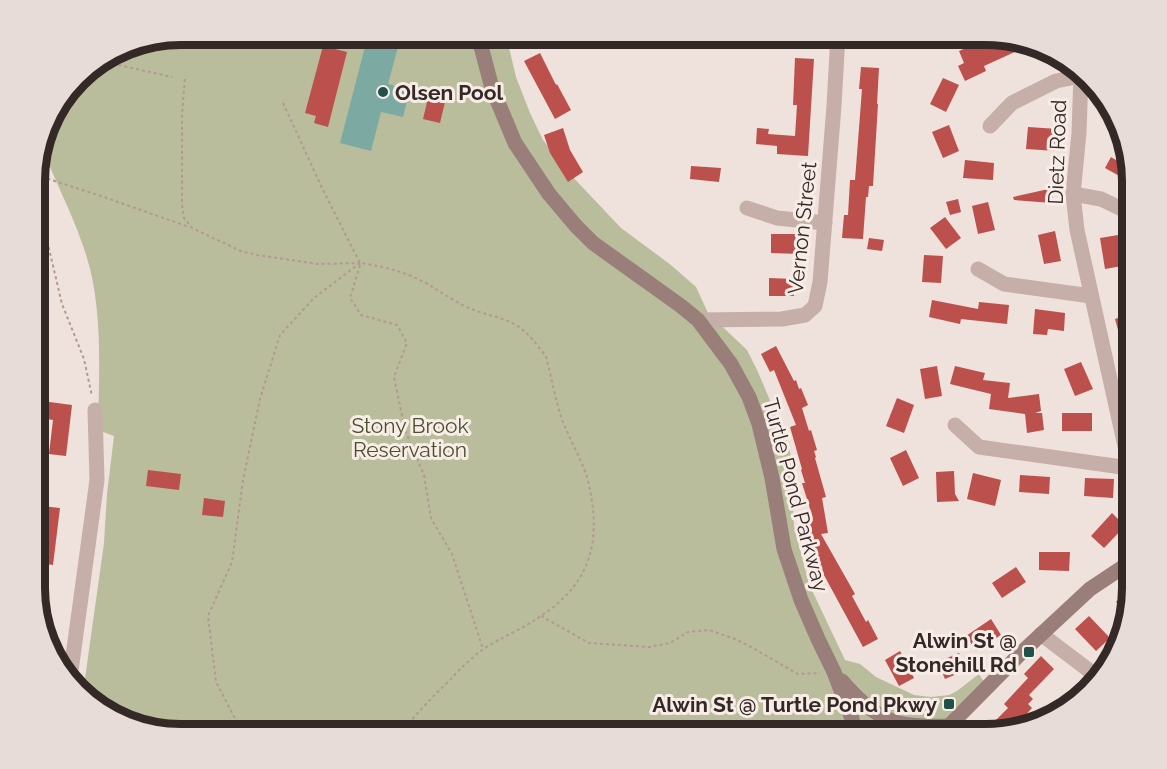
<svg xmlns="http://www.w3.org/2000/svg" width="1167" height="769" viewBox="0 0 1167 769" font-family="Raleway,sans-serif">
<rect width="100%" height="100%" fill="#efe1db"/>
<!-- green -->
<path fill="#b9bd9c" d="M181,35H506L516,77L530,113L543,140L569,173L621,228L671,265L696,287L708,313L747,350L758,372L788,443L792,461L794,488L793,500L794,526L809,584L845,660L860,664L876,677L914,695L931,697L949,695L957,691L979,674L991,693L948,734H180L99,710L83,693L104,543L107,494L114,436L98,430C99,369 104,300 82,243C71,211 55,181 43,150H40L50,116L84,71L125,46Z"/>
<!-- water -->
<polygon fill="#7caaa2" points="367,39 398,47 388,84 410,90 403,117 381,112 371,151 340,143"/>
<!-- building -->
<g fill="#bc504c">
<polygon points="762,34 773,34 772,49 761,48"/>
<polygon points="993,36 1026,47 984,66 986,71 965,81 958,66 964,63 959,51"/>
<polygon points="136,43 132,57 114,52 125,46"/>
<polygon points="323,46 347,52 328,127 314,123 316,116 305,113"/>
<polygon points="540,53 556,85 557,84 571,110 555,119 524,61"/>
<polygon points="795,58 814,59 808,156 777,154 777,146 756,144 757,128 769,129 768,134 795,136 797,105 793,105"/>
<polygon points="861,67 879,68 877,104 878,104 873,186 869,186 868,197 866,197 863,239 842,238 844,215 848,215 850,180 855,180 862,89 859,89"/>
<polygon points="943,78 959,85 946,112 930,104"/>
<polygon points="428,98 445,102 440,123 423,119"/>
<polygon points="949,125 959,151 943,158 932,132"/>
<polygon points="1028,127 1058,129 1056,151 1026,149"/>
<polygon points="563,128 570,150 583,172 568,182 550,153 544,135"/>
<polygon points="1111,157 1124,165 1128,158 1132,172 1132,183 1105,168"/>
<polygon points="965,160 994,163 993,180 963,178"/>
<polygon points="691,166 721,168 719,182 690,179"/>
<polygon points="1053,188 1052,203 1014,200 1013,197"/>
<polygon points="958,199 961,212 950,215 946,202"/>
<polygon points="988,202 995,230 978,234 972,206"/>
<polygon points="945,217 961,238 946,249 930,228"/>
<polygon points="1055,231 1061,261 1044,264 1038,235"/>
<polygon points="771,234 799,234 799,254 771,253"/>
<polygon points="1118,235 1122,266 1105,269 1100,238"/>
<polygon points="869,238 884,240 882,251 867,249"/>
<polygon points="924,255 943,256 941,283 922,282"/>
<polygon points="769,278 794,279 794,296 769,296"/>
<polygon points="932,300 978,309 979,302 1009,305 1007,324 961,319 960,324 929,317"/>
<polygon points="1035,309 1065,313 1064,331 1048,329 1047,335 1033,334"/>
<polygon points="1132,314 1132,346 1123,348 1115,319"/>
<polygon points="776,346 794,381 796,380 799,389 801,388 808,405 802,408 809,431 811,430 817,450 814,451 816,457 815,458 826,497 822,498 828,533 821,534 855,594 852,596 866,622 868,620 878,639 863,647 812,553 813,553 806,510 808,509 811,512 802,483 805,483 801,470 802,469 790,427 796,425 774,370 770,372 761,354"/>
<polygon points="1081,362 1093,389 1075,396 1064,369"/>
<polygon points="937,366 942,396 925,399 920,369"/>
<polygon points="955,366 985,373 983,380 1010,383 1008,398 1039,394 1041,411 1035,413 1042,413 1044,430 1027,433 1025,414 989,409 991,394 950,384"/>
<polygon points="897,398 914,405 904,433 886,426"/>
<polygon points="42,401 72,405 66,456 49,454 53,420 40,418"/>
<rect x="1062" y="413" width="30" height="18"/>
<polygon points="906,450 919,478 903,486 890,458"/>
<polygon points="148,470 181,474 179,490 146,486"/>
<polygon points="954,471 955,494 959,501 937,502 936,472"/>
<polygon points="973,473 1001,480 995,506 967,499"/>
<polygon points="1020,475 1050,477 1049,494 1019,492"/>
<polygon points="1085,478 1114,479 1113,498 1084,496"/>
<polygon points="204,498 225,501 223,517 202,515"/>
<polygon points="42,506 60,508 53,565 46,564 43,588 36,588 36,542 38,542"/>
<polygon points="1112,513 1125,526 1104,548 1091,536"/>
<polygon points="1039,552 1070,552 1069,571 1039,570"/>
<polygon points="1016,567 1026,582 1002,598 992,583"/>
<polygon points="1132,583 1132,597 1127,612 1116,602"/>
<polygon points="1089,616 1110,638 1096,651 1075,629"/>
<polygon points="991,619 1001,635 976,651 966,636"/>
<polygon points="900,651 914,678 899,686 885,660"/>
<polygon points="959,653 966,670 945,679 938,662"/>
<polygon points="1041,656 1054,669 1029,695 1033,699 1028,704 1032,708 1013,729 995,734 982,734 1008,708 1004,704 1028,678 1024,674"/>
</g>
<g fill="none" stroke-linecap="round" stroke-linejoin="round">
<!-- path -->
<g stroke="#b29992" stroke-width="2" stroke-dasharray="3 3" stroke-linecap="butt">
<polyline points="101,61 172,77"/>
<polyline points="185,79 182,114 182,204 184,218 192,228 241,251 257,255 318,264 360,263"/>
<path d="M283,103L323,190L360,263C380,266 399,270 418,279C437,288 454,303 474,310C487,315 501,317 514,324C527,331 537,344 546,357C552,378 555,401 563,422C572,445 586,466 590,490C601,545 589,584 541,616C523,629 501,637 482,650C470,659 459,670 449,681C431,698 415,716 399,734"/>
<polyline points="36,175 101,196 189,227"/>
<polyline points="36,207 46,236 62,304 84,359 92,396"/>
<polyline points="360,265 350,298 361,315 397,325 407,343 394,377 405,430 424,475 431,518 452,554 483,649"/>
<polyline points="541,616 589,643 649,647 670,643 688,632 709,630 735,639 753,648 798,674 820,673"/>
<polyline points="243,734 216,682 208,616 232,562 243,480 260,399 280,335 314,298 360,263"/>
</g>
<!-- street -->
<g stroke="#c6afa8" stroke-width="15">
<polyline points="1081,74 1079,133 1073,194 1077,230 1132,478"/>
<polyline points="990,126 1012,103 1056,81 1081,76"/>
<polyline points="1073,194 1101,199 1132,214"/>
<polyline points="747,208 777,218 825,223"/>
<polyline points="978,269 1004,284 1091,296"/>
<polyline points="698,320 782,319 805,315 815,306 820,282 834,106 838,35"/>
<polyline points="955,425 979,447 1129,468"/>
<polyline points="1041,634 1099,678"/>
<polyline points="70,678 97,480 95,410"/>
</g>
<!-- secondary -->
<g stroke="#9a7e79" stroke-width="15">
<polyline points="478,35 492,88 515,143 549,194 576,226 593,243 681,306 698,320 731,364 749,397 759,424 772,478 784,549 801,600 818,639 834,672 852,719 855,734"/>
<path d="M842,681C877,722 897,728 949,726"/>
<polyline points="941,734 1021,653 1090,589 1132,561"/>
</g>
</g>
<!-- markers -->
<g fill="#20524b" stroke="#f7ece6" stroke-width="2">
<circle cx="383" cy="92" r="6"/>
<rect x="1023" y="646" width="12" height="12" rx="3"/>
<rect x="943" y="698" width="12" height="12" rx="3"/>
</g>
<g text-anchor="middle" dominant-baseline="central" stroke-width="6" stroke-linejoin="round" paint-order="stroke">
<!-- poi labels -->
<g font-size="21" font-weight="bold" fill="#342927" stroke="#f7ece6" text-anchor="end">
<text x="395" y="92" text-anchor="start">Olsen Pool</text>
<text x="1017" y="640">Alwin St @<tspan x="1017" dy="24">Stonehill Rd</tspan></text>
<text x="937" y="704">Alwin St @ Turtle Pond Pkwy</text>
</g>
<!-- street labels -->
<g font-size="21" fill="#342927" stroke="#f7ece6">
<text transform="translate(1057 152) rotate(-88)">Dietz Road</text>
<text transform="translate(802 228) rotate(-84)">Vernon Street</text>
<text transform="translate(796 495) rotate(75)">Turtle Pond Parkway</text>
</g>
<!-- park labels -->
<g font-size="21" fill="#4a502d" stroke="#f7ece6">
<text x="410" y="425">Stony Brook<tspan x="410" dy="24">Reservation</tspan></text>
</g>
</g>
<!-- crop -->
<path d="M0 0H1167V769H0ZM181 45H986A136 136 0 0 1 1122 181V588A136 136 0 0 1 986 724H181A136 136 0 0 1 45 588V181A136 136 0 0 1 181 45Z" fill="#e7dcd7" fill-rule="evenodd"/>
<path fill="none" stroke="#342927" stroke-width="8" d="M181 45H986A136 136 0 0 1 1122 181V588A136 136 0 0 1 986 724H181A136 136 0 0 1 45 588V181A136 136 0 0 1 181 45Z"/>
</svg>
